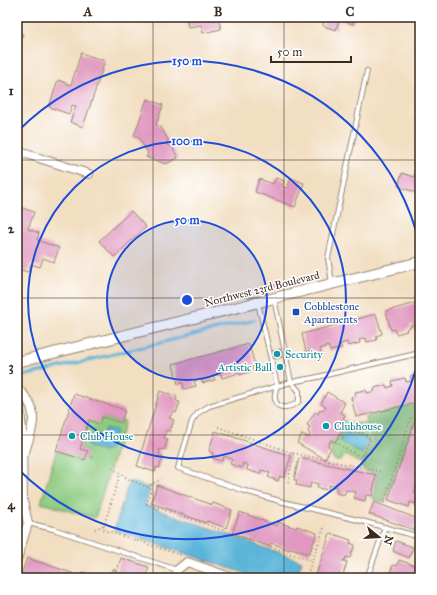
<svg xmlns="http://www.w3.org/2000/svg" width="437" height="595" viewBox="0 0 437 595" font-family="'IM FELL Great Primer',serif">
<rect width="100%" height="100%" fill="#fff"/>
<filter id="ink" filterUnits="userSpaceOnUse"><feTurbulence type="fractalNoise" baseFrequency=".025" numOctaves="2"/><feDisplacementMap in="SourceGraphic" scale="8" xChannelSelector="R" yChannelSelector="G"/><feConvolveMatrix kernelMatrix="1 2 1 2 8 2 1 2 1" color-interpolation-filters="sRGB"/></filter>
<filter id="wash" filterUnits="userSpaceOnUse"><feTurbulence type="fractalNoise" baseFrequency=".012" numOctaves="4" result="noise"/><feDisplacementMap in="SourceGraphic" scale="16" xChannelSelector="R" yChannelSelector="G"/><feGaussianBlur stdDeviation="0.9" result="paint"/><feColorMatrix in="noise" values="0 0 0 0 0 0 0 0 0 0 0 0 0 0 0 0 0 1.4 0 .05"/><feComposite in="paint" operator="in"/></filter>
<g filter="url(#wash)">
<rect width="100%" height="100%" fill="#f2dec1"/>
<!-- green -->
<g fill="#8dcb81" stroke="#647a50">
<polygon points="102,417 121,423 122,420 125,421 95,518 41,503 56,451 88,460 85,458 88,451 80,449 89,420 99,423"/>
<polygon points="343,420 350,423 366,423 373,441 362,464 345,455 342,459 336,461 332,458 332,448 328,446 331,441 335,443 344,427 340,425"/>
</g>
<!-- forest -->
<polygon fill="#72af6f" stroke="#566c46" points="420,403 420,425 414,424 384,503 373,499 376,475 361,468 375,441 365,417"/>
<!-- water -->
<g fill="#5bb5d9" stroke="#4b707c">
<polygon points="106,428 116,431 110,448 104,451 89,447 88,445 90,437 100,438"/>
<polygon points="345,431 354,436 361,435 369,440 362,454 340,441"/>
<polygon points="129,481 150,488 145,505 302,561 296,578 259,578 114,530"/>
</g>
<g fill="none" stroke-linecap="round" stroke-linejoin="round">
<!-- stream -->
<polyline stroke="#5bb5d9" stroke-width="3" points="19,377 255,320"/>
</g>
<g id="blocks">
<!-- building -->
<g fill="#e198c0">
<polygon points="186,17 218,17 221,29 203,33 201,25 188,27"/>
<polygon points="325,17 355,17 353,24 339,20 336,30 323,26"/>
<polygon points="17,32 23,34 17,54"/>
<polygon points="81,53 105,61 83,127 70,122 76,106 72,105 69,114 49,107 58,80 71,85"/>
<polygon points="147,99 163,105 156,125 161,127 168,140 167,145 172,147 178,158 166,164 146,157 148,153 139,138 134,136"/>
<polygon points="418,167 420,168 420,194 398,186 402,173 414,177"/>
<polygon points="276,178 284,181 282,187 287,188 291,178 304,183 295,207 255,192 259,179 273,184"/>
<polygon points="17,206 34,212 28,229 39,233 37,240 59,248 54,262 43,258 40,267 31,264 28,272 18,269 22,257 17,255"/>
<polygon points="131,211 146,227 114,257 99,241"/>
<polygon points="278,281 280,287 272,289 271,283"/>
<polygon points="420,302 420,328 414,329 413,325 410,325 411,327 406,329 407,331 396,334 394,329 391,330 386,311"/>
<polygon points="376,314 382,334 376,336 377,340 367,342 366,338 359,340 360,343 348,346 347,342 340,344 342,348 330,351 328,346 320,349 321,353 312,355 310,350 306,352 302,334"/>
<polygon points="249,344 255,366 252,367 253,371 240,375 239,371 236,372 236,374 222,378 221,374 213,376 215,380 203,383 201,379 194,381 196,386 184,389 183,383 178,384 173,364"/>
<polygon points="280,349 282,357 274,359 272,351"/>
<polygon points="420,374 420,402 356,417 351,397 356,396 355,392 366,390 367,393 375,391 374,388 386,385 387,388 393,386 392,381 405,378 406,382 412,381 410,376"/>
<polygon points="160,391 177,396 176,401 180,402 176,413 173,412 171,416 170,416 169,418 174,420 170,431 166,430 164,438 168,439 164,450 160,449 159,451 160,452 159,456 163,457 159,468 156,467 155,472 137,466"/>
<polygon points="327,392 345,403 340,412 345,415 340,425 344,427 335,442 331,440 328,446 331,448 325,459 297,443 302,434 309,438 310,436 308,431 310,427 307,425 315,412 318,414 320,410 325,409 326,407 321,404"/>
<polygon points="74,394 125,410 121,423 102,417 99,424 89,420 80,449 88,451 85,460 56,451"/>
<polygon points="414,423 420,425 420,486 416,486 414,493 418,494 415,504 410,502 409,507 388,500"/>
<polygon points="215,431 291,456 284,478 280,476 278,481 268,477 270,473 265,471 261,470 260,474 247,470 248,465 243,463 242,468 230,464 232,459 224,456 222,461 212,458 213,453 209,451"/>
<polygon points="299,458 376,475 372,496 366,495 365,501 354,498 356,492 346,490 344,495 336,493 337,487 329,485 328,490 317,488 318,484 311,482 310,488 296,485 297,480 294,480"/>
<polygon points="157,485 212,505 213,503 232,510 226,528 207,521 206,523 151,503"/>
<polygon points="374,502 418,519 414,530 369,514"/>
<polygon points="240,512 277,526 278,522 296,528 297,526 317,533 309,554 291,548 290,550 271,543 270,547 232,533"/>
<polygon points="330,533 351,540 350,543 355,545 350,558 346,557 345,560 343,560 343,561 347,562 343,575 338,574 336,578 315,578"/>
<polygon points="396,541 413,547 409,558 393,551"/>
<polygon points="27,558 72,573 72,575 80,578 20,578"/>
<polygon points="121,558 149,567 146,578 111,578 113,569 117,571"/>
<polygon points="399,560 420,567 416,578 393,578 394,576 389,575 393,565 397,566"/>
<polygon points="83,572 98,577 98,578 81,578"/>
</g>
</g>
</g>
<g filter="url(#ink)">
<use href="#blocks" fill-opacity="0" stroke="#968470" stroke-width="1"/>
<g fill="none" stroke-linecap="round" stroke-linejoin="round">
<!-- service casing -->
<g stroke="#968470" stroke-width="6">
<g id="service">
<polyline points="332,283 328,258 367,71"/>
<path d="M258,303L277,385C276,389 274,395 275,399C277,412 293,407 299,401V391L291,382L274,298"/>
<polyline points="420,353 313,378 291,382 209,406 198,413 192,421 178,468 245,491 283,502 358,520 420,537"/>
<polyline points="28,523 53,529 177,570"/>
<polyline points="367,578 385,527"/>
</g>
</g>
<!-- minor casing -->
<g stroke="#968470" stroke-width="10">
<g id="minor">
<polyline points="17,151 89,174"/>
<polyline points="17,381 22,431 23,501 28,523 17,559"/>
<path d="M18,389C41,410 33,425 25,452"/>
<polyline points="175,578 177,570 187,562 233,578"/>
</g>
</g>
<!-- tertiary casing -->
<g stroke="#968470" stroke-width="12">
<polyline id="tertiary" points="17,362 420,262"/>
</g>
<!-- path -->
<g stroke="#968470" stroke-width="2" stroke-dasharray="1 3" stroke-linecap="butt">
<polyline points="353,422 354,426 359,433"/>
<polyline points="218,427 293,453 288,485"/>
<polygon points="344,429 353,434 361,432 371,439 361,457 336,443"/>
<polyline points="293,453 383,472"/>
<polyline points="112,468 130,480 147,487 161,479"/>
<polyline points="152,484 147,504 312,561"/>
<polyline points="384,503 411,417"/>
<polyline points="104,525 104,530 181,555"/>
<polyline points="95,529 104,525 120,474"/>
<polyline points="240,574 252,578"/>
<polyline points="306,578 325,525"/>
</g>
<!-- service -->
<use href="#service" stroke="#fff" stroke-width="4"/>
<!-- minor -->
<use href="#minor" stroke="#fff" stroke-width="8"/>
<!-- tertiary -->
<use href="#tertiary" stroke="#fff" stroke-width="10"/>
</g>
</g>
<!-- grid -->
<path fill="none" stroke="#3b2a1e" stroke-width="1" stroke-opacity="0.55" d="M153,17V578M284,17V578M17,160H420M17,298H420M17,435H420"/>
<!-- distance rings -->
<circle cx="187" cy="300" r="80" fill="#1d4ed8" fill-opacity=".12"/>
<g fill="none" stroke="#1d4ed8" stroke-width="2">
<circle cx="187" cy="300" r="80"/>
<circle cx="187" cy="300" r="159"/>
<path d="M420 354A239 239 0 0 1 18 469M18 131A239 239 0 0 1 420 246"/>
</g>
<!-- markers -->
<rect fill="#1a4fb4" stroke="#fff" stroke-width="1.5" x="292" y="308" width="8" height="8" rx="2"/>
<g fill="#0f9aa8" stroke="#fff" stroke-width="1.5">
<circle cx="277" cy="354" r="4"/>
<circle cx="280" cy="367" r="4"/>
<circle cx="326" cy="426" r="4"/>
<circle cx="72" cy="436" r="4"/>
</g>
<g text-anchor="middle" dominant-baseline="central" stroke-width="3" stroke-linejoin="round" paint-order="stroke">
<!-- street labels -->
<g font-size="11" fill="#3b2a1e" stroke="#fff">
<text transform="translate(262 289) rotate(-14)">Northwest 23rd Boulevard</text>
</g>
<!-- transit labels -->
<g font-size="11" fill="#164399" stroke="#fff" text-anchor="start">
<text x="304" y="306">Cobblestone<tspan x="304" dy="13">Apartments</tspan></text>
</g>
<!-- culture labels -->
<g font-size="11" fill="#0d838f" stroke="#fff" text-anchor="start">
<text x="285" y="354">Security</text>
<text x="272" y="367" text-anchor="end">Artistic Ball</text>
<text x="334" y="426">Clubhouse</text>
<text x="80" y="436">Club House</text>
</g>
</g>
<circle cx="187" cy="300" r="6" fill="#1d4ed8" stroke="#fff" stroke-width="2"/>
<g font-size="12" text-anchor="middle" font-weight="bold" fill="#1d4ed8" stroke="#fff" stroke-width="3" stroke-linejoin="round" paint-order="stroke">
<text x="187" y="65">150 m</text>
<text x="187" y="145">100 m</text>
<text x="187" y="224">50 m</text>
</g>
<!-- margin -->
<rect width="437" height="595" fill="none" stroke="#fff" stroke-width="44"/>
<!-- north arrow -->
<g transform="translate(379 537) rotate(108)" stroke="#ffffff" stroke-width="3" paint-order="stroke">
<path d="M0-3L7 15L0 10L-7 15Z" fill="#3b2a1e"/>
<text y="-6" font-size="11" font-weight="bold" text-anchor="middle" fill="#3b2a1e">N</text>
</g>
<!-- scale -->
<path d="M271 56v6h80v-6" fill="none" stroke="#3b2a1e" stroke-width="2"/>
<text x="277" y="56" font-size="12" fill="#3b2a1e" stroke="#ffffff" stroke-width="3" paint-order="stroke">50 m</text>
<rect x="22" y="22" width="393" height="551" fill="none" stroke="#3b2a1e" stroke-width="1.5"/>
<g font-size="13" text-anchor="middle" font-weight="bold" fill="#3b2a1e">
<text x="88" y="16">A</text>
<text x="218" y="16">B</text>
<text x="350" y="16">C</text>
<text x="11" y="95">1</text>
<text x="11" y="233">2</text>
<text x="11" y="371">3</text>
<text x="11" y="509">4</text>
</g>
</svg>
